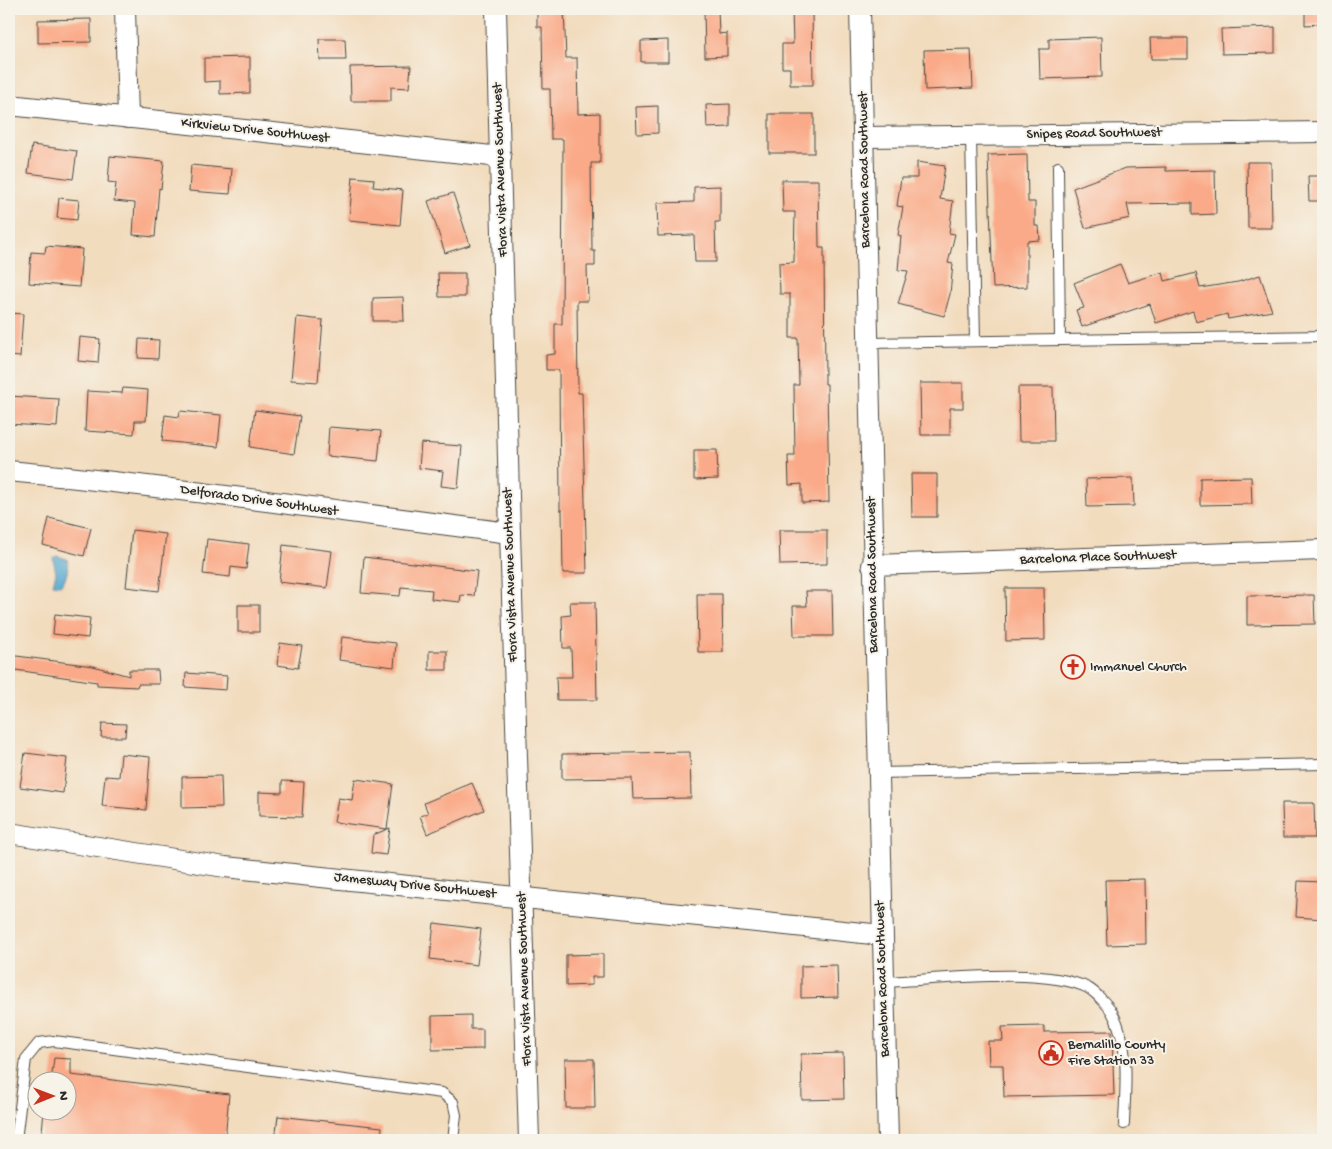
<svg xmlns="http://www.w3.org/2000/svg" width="1332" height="1149" viewBox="0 0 1332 1149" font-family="'Gochi Hand',sans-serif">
<rect width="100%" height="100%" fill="#f7f3e8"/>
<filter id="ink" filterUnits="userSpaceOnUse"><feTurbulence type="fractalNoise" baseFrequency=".02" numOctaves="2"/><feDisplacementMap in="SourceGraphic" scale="10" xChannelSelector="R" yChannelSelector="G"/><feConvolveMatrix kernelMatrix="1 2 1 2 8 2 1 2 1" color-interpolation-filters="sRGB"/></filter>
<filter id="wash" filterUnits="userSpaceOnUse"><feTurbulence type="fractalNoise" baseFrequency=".0096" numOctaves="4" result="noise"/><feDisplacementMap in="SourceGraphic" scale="20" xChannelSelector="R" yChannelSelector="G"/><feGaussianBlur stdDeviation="1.12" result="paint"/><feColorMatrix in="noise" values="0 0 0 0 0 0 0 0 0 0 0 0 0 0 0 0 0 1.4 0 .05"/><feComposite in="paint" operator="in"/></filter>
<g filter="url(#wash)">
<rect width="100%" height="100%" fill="#f2dcbe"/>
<!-- water -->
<path fill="#55a9d0" stroke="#406a7e" d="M57,556L67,559C69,567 67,580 60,585L53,584L56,573L53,558Z"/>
<g id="blocks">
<!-- building -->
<g fill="#faaa88">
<polygon points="537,9 564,9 566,58 577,58 578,114 600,113 600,163 591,163 592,251 595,251 595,266 587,266 588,301 577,301 578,393 582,393 587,573 563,573 562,510 560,510 559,370 546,370 546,355 555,354 555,324 562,324 563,139 551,139 550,89 543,89 542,27 537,27"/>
<polygon points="704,9 718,9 719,34 727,33 727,56 705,57"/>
<polygon points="792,9 812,9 813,85 790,85 790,68 782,68 782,44 793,44"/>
<polygon points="1305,9 1321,9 1321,24 1305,25"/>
<polygon points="91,19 91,42 38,43 38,20"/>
<polygon points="1275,27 1275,53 1222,54 1221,29"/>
<polygon points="1101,37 1102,77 1040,79 1039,49 1049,49 1049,39"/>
<polygon points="1150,38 1188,38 1188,59 1151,59"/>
<polygon points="319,39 345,39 346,60 320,60"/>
<polygon points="668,40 668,62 641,62 641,41"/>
<polygon points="971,49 973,88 925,90 924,50"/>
<polygon points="250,57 250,93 220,94 220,81 204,82 204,58"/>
<polygon points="411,66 409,88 391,87 391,101 351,101 350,67"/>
<polygon points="730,104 730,127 707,128 706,105"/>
<polygon points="658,106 658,133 637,134 636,107"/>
<rect x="769" y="114" width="45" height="39"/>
<polygon points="32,145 77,151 73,179 28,173"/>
<polygon points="1027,154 1028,202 1035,202 1035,226 1039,226 1040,240 1027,241 1027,287 993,288 988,155"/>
<polygon points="110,156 164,161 161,189 159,188 155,237 133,235 135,203 114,201 116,183 108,182"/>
<polygon points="917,162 945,166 940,199 953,201 949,233 955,234 948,263 953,264 950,294 944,316 898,304 908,271 898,270 901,236 898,235 903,207 897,206 901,178 917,178"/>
<polygon points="1247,162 1271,162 1272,228 1248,228"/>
<polygon points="191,165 232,169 230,194 189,191"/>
<polygon points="1166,167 1166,171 1215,170 1216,214 1192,215 1192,203 1127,204 1130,218 1085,228 1073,188 1126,168"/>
<polygon points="1308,176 1323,176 1323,201 1309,201"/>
<polygon points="353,177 374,179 373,187 403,190 400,225 349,220"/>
<polygon points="782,180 818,180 819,248 824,248 825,384 827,384 829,502 802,503 802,484 789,485 788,456 795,456 794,385 799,385 798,338 790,338 790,294 780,294 779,263 794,262 795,212 783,212"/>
<polygon points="720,186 720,222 715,222 716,262 695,262 694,235 658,236 657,203 694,202 694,187"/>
<polygon points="453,193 470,245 445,253 428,201"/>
<polygon points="59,198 79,200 77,220 57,218"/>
<polygon points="46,246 82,249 79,287 29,283 31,252 45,253"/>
<polygon points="1120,264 1128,283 1163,272 1165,281 1196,273 1200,288 1238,282 1260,275 1272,311 1228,319 1227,314 1196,322 1193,311 1156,323 1150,304 1082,327 1076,310 1084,308 1074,283"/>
<polygon points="438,273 465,273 465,297 439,297"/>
<polygon points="403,297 404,321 373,321 373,298"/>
<polygon points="9,313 23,314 20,357 9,356"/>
<polygon points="297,317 323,320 318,382 291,380"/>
<polygon points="80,337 100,339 98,363 78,361"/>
<polygon points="139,339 159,340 158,359 138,358"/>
<polygon points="920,383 963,383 963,408 950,408 950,435 921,435"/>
<polygon points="1018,387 1053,387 1054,441 1019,441"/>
<polygon points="123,388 148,390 146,421 135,421 134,434 85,431 87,391 122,393"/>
<polygon points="9,396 59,399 57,427 9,424"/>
<polygon points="255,410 300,416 294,454 250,447"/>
<polygon points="180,411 221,415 218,447 162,441 165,415 179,417"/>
<polygon points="329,427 381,431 378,461 327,456"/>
<polygon points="421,443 462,446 458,488 441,486 443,471 419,468"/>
<polygon points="694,450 717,450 718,479 694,480"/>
<polygon points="911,474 937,474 937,517 912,517"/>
<polygon points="1251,477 1252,504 1200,505 1200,478"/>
<polygon points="1133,478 1134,506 1087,507 1086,479"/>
<polygon points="49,518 91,528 84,556 43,545"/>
<polygon points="132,530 166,534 159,591 126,587"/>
<polygon points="779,530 827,530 827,564 780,565"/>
<polygon points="207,539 249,544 246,569 231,567 230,577 203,574"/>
<polygon points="283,545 332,551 327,588 279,582"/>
<polygon points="364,557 477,571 474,596 461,595 460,602 431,599 432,590 401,587 400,596 361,593"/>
<polygon points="1005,588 1044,588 1045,640 1006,641"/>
<polygon points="806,591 832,591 833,636 794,636 793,606 807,606"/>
<polygon points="697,594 722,594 723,652 698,652"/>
<polygon points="1314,595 1315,624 1247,625 1247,596"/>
<polygon points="570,602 595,602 597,700 557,700 556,677 572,677 571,648 563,648 562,616 571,615"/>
<rect x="238" y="605" width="21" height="27"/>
<polygon points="55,614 90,618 88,638 53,634"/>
<polygon points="342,637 396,643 394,667 339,660"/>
<polygon points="280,643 302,646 298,668 277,665"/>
<rect x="429" y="651" width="18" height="19"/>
<polygon points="9,655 93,666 129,676 129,670 158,670 159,684 138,684 137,687 97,685 97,682 9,669"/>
<polygon points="186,673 227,676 226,690 185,687"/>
<polygon points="102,723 126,724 125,737 101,737"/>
<polygon points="690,752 691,798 633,799 632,778 562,779 562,754"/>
<polygon points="25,753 67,758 63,793 20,787"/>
<polygon points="121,754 150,757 146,810 102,806 105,776 119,777"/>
<polygon points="221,776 222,807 182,808 182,777"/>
<polygon points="355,779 393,784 387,829 334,822 338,798 352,800"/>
<polygon points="282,781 304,782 302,817 259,816 259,792 282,793"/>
<polygon points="472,783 484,810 427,834 420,816 428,813 424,803"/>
<polygon points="1282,803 1314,803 1315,838 1283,838"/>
<polygon points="390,828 386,855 371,853 373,835"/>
<polygon points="1145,879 1146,944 1107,945 1105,880"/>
<polygon points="1298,881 1323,882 1323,919 1296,917"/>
<polygon points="434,923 481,929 477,965 430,959"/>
<polygon points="603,954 603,977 592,977 592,985 566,986 566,955"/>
<polygon points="837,965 838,997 801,998 801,966"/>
<polygon points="471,1015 471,1029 483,1029 483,1049 432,1050 432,1016"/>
<polygon points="1044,1026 1044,1032 1112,1031 1114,1095 1004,1097 1003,1065 989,1065 988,1041 1003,1041 1002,1027"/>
<polygon points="843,1053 844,1099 802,1100 801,1054"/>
<polygon points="54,1058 71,1059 71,1075 229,1094 225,1140 41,1140 44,1112 68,1112 68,1082 51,1082"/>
<polygon points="565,1059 594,1059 595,1108 566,1108"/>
<polygon points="278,1116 382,1127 381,1140 275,1140"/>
</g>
</g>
</g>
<g filter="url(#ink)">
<use href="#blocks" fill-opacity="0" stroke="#494641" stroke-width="1"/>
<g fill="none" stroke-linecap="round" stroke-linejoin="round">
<!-- service casing -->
<g stroke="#494641" stroke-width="12">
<g id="service">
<polyline points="971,136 975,341"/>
<polyline points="1058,167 1060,339"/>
<polyline points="868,343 1323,336"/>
<polyline points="878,773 1323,764"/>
<path d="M884,982C935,980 1044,966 1088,988C1095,992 1108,1005 1112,1012C1131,1046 1125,1087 1124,1124"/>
<polyline points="16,1140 26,1059 39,1043 54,1041 442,1093 453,1102 456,1115 453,1140"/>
</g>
</g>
<!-- minor casing -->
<g stroke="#494641" stroke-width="22">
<g id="minor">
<polyline points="125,9 128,118"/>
<polyline points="496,9 510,533 529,1140"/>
<polyline points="860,9 888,1140"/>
<polyline points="9,105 501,157"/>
<polyline points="864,137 1323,132"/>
<path d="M9,471C176,487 343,512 510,533"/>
<polyline points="872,565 1323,550"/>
<polyline points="9,833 225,867 882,935"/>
</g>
</g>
<!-- service -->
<use href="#service" stroke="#fff" stroke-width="10"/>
<!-- minor -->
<use href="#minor" stroke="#fff" stroke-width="20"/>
</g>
</g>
<!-- icons -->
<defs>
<g id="church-ring" transform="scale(1.25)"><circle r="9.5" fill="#f7f3e8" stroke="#c8321e" stroke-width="1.5"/><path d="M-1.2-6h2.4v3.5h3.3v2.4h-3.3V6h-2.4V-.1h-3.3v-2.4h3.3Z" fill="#c8321e"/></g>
<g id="civic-ring" transform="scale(1.25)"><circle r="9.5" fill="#f7f3e8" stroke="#c8321e" stroke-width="1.5"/><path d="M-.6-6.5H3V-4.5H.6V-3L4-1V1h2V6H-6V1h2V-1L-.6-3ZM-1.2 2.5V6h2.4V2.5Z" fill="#c8321e"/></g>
</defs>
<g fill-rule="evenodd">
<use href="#church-ring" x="1073" y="667"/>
<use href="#civic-ring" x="1051" y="1053"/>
</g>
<g text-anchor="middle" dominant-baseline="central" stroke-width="4" stroke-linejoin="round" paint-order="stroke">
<!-- street labels -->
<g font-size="14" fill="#2b2b2b" stroke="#f7f3e8">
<text transform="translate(255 131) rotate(6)">Kirkview Drive Southwest</text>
<text transform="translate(1094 134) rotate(-1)">Snipes Road Southwest</text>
<text transform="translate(501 170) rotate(-92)">Flora Vista Avenue Southwest</text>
<text transform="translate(865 170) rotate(-91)">Barcelona Road Southwest</text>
<text transform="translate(259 501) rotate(8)">Delforado Drive Southwest</text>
<text transform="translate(1098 558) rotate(-2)">Barcelona Place Southwest</text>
<text transform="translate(511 575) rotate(-92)">Flora Vista Avenue Southwest</text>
<text transform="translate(873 575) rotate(-91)">Barcelona Road Southwest</text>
<text transform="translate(415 886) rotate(6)">Jamesway Drive Southwest</text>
<text transform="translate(525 979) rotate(-92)">Flora Vista Avenue Southwest</text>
<text transform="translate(883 979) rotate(-92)">Barcelona Road Southwest</text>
</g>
<!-- poi labels -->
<g font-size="14" fill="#2b2b2b" stroke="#f7f3e8" text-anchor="start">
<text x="1090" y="667">Immanuel Church</text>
<text x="1068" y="1045">Bernalillo County<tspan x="1068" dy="16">Fire Station 33</tspan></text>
</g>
</g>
<!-- margin -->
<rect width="1332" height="1149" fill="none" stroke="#f7f3e8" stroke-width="30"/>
<!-- north arrow -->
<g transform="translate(52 1096) rotate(89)"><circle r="24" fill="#f7f3e8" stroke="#a5a39c"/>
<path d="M0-4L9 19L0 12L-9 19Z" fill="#c8321e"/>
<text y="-8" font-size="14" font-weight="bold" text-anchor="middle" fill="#2b2b2b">N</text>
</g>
</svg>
